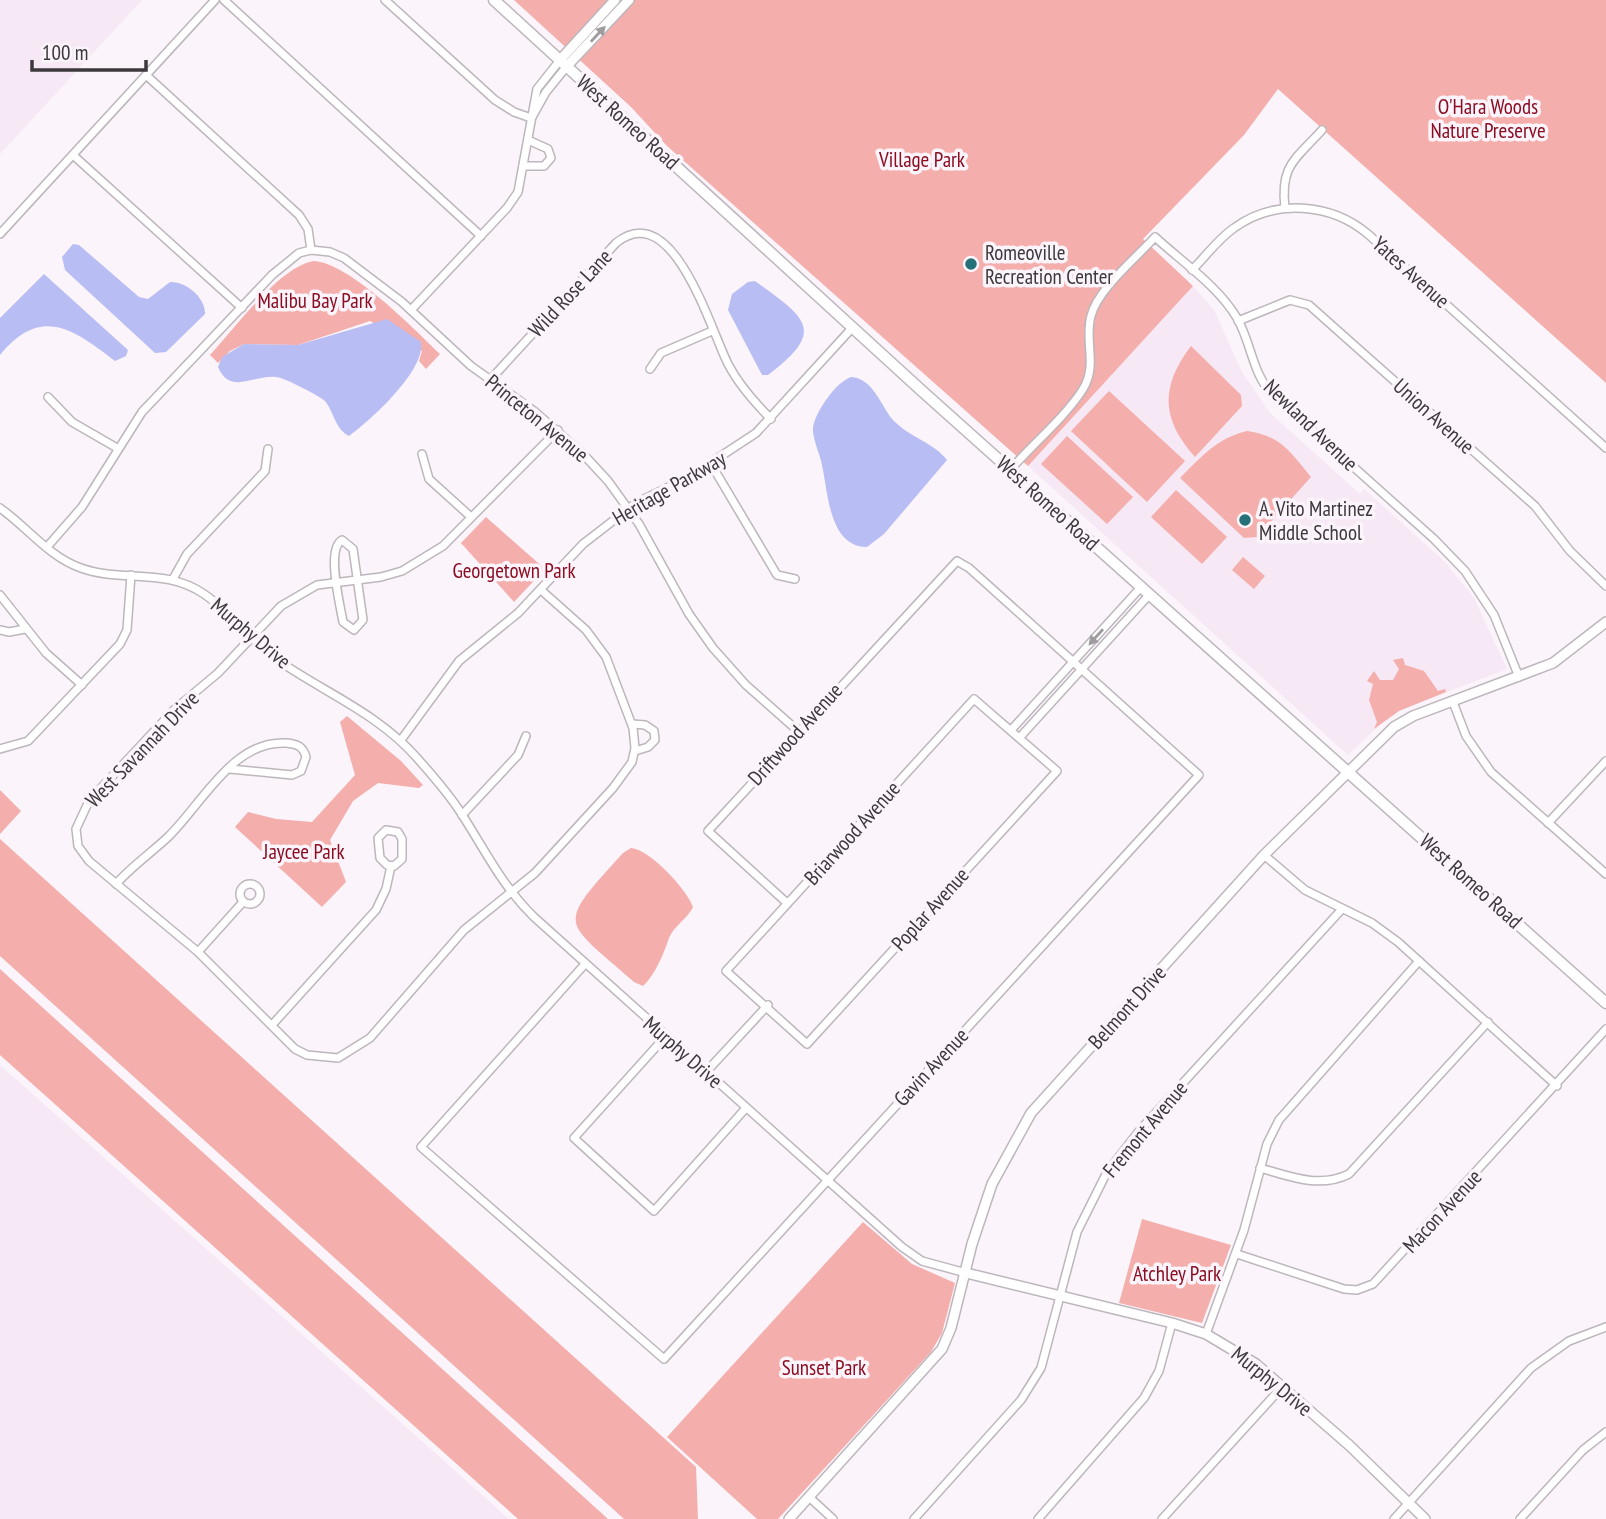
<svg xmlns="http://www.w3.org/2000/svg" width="1606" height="1519" viewBox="0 0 1606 1519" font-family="'PT Sans Narrow',sans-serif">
<rect width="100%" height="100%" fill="#fbf4fa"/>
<!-- built -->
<g fill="#f6e8f4">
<polygon points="0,0 142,0 0,154"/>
<polygon points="1193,286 1214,310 1242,372 1270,413 1360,494 1364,489 1445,562 1474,598 1507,669 1392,713 1348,755 1028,466"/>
<polygon points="0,1065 509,1519 0,1519"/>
</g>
<!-- green -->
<g fill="#f4aeac">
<polygon points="514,0 1606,0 1606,383 1278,89 1244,135 1143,239 1193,286 1028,466 667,146 631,107"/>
<path d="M314,261C351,264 413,328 440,354L426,369L419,361L422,351L370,321L298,345L244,344L230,351L218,363L210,355C234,329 280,266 314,261Z"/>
<path d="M1191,346L1241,395L1242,406L1195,457C1161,419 1160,387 1191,346Z"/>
<polygon points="1109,391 1185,461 1147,502 1071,431"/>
<path d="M1247,431C1282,436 1290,452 1311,477L1257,537L1244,538L1180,478C1201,457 1217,438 1247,431Z"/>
<polygon points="1067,436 1133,497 1107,524 1041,464"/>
<polygon points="1176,490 1227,537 1202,564 1151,517"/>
<polygon points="486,517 545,569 514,602 461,543"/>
<polygon points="1243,557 1265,576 1254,589 1232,570"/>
<polygon points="1403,658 1405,665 1424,671 1438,691 1445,689 1446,692 1399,711 1374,729 1377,722 1369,700 1373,684 1367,681 1374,671 1380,680 1393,680 1399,669 1393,660"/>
<polygon points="347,716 401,761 423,785 419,788 378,783 353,801 330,840 346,882 322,907 235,827 248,812 276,819 312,822 355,775 340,722"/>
<polygon points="0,790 21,811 0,834"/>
<polygon points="0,839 696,1467 698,1519 624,1519 0,956"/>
<path d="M631,848C650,849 688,891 693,907C688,918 673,927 669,938C664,953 655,975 643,986L634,982C562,918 555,928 623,853Z"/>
<polygon points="0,969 608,1519 518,1519 0,1055"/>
<polygon points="1142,1219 1231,1245 1202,1323 1119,1303"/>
<polygon points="863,1222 912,1264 955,1283 942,1333 931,1352 778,1519 757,1519 667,1437"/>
</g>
<!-- water -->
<g fill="#b8bdf3">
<path d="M73,244L79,245L139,297L148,299L170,282C186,281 206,298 205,314L166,352L155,353L65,270L62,257Z"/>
<path d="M44,274L128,350L126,356L115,361C73,329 41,305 0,355V318Z"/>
<path d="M755,281C808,319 826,331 768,375H762L728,310L732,294L748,282Z"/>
<path d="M387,319L421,342C426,370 371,420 349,436C335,429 334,412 325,401C320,396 283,377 276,377C255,374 230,396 218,367L222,357L244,344L298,345Z"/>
<path d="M851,377C873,378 881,406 893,420C909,437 933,442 947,460L884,534L867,547C829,547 828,492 822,465C820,454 812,438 813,428C815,412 836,382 851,377Z"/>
</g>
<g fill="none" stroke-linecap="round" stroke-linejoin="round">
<!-- minor casing -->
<g stroke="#bdb6bc" stroke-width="10">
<g id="minor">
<polyline points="224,0 481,236"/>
<polyline points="385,0 495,100 514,112 531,118"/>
<polyline points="146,75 299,215 308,229 311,250"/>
<polyline points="532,117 546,92 567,66"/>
<polyline points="73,155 242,308"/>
<polyline points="523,166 544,166 551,158 548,149 528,140"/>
<path d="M1285,208C1280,165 1295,160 1322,130"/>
<polyline points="0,234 215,0"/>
<path d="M1192,270C1206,256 1218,239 1234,228C1275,198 1332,203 1369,235L1606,448"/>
<polyline points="411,310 507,208 518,192 537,89 560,60"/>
<polyline points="1238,321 1290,300 1309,305 1535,506 1570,551 1606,586"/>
<polyline points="650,369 661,353 712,331"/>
<path d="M490,380L616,243C673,196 711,331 728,364C739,385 754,402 771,419"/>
<polyline points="48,397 72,422 117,448"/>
<polyline points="422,454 429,479 471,517"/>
<polyline points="711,464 777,575 795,579"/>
<path d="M1011,469C1031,446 1067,415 1083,389C1098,365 1084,341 1091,316C1097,290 1137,257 1155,237C1182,262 1218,286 1237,318C1251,342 1252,372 1271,393L1434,539L1465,571L1494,615L1519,677"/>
<path d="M0,508C27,527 49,557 81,568C122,583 165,567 204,594C232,613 252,642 279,661C327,694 379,714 418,759C433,776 449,794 461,813C485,850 502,886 534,917L902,1247L922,1261L966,1273"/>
<path d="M342,540L353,549L363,620L354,630L343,622C340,604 326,549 342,540Z"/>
<polyline points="47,547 82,507 142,412 272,275 299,253 311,250 330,252 344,258 402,302 471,366 534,411 583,454 608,481 639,524 689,614 713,648 746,685 798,731"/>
<polyline points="173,579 187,554 265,471 268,449"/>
<polyline points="541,590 586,630 606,657 633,728 635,748 632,762 613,788 535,873 464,930 370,1038 338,1058 307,1055 295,1049 198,952 89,861 78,846 76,829 89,801 175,709 218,673 281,606 317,585 381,577 402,571 443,546 558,430"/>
<polyline points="0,595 46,653 82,685"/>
<polyline points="0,630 9,632 25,629"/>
<polygon points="974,699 1057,771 807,1044 726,971"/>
<polyline points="1453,702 1466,736 1491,772 1606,874"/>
<polyline points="632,724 645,725 654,731 655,740 648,747 635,751"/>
<polyline points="1012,729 1142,586"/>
<polyline points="1021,736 1150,594"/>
<polyline points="401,740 459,661 518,613 583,544 636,503 689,477 756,433 853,327"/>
<polyline points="0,749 28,741 120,644 127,630 131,575"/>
<polyline points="462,815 518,755 526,736"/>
<polyline points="1548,823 1606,761"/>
<polygon points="386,830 398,832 402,839 402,859 394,866 387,865 380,858 378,838"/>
<polyline points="1264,855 1305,890 1372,923 1398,942 1557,1086"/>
<circle cx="250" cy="894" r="10"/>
<path d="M116,884C132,866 151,853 168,837C202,804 233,740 286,743C297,744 303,746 306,757L301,771L292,775L230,769"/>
<polyline points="198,952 243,902"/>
<polyline points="585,964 421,1147 664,1359 1199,775 969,568 957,561 708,831 787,903"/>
<polyline points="272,1025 376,910 386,889 391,866"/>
<polyline points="665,1037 574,1138 654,1211 746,1108"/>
<polyline points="706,1072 768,1005"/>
<path d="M1260,1168C1289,1176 1319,1189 1349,1174L1488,1022"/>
<polyline points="1237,1254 1344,1289 1357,1290 1373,1284 1606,1029"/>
<polyline points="1206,1334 1244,1230 1267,1144 1279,1120 1419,961"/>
<polyline points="809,1497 833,1519"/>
<polyline points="914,1519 1021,1400 1041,1368 1077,1232 1107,1172 1139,1131 1342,909"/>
<polyline points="1038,1519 1144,1398 1159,1371 1172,1323"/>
<polyline points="1162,1519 1282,1387"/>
<polyline points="1394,1519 1531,1368 1569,1341 1606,1327"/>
<polyline points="1520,1519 1583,1450 1606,1432"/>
</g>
</g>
<!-- tertiary casing -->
<g stroke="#bdb6bc" stroke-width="12">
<g id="tertiary">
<polyline points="560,60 615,0"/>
<polyline points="567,66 629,0"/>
<polyline points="966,1273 1172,1323 1206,1334 1256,1364 1350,1446 1425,1519"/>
<polyline points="789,1519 942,1349 951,1328 972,1244 992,1184 1031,1113 1264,855 1394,727 1413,716 1553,663 1606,622"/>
</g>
</g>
<!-- secondary casing -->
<g stroke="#bdb6bc" stroke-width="13">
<polyline id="secondary" points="494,0 922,391 1606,1003"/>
</g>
<!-- minor -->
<use href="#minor" stroke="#fff" stroke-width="7"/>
<!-- tertiary -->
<use href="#tertiary" stroke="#fff" stroke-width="9"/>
<!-- secondary -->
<use href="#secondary" stroke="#fff" stroke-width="10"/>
</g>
<!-- one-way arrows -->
<defs><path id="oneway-solid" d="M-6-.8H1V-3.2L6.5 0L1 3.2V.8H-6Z" transform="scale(1.75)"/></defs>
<g fill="#9e9c9e">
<use href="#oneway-solid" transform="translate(598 34) rotate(-47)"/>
<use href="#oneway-solid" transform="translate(1096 637) rotate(132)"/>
</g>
<!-- markers -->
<g fill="#267078" stroke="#fbf4fa" stroke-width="2.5">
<circle cx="971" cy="264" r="7"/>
<circle cx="1245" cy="520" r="7"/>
</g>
<g text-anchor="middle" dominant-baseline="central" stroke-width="7" stroke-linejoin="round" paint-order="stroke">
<!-- park labels -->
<g font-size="21" fill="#8c0d22" stroke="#fbf4fa">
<text x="1488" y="106">O'Hara Woods<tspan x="1488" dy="24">Nature Preserve</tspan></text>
<text x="922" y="159">Village Park</text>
<text x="315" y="300">Malibu Bay Park</text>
<text x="514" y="570">Georgetown Park</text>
<text x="304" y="851">Jaycee Park</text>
<text x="1177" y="1273">Atchley Park</text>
<text x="824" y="1367">Sunset Park</text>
</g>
<!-- street labels -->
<g font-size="21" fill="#3c393c" stroke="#fbf4fa">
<text transform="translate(628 122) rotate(42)">West Romeo Road</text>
<text transform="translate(1411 272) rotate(42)">Yates Avenue</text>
<text transform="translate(570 293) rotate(-47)">Wild Rose Lane</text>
<text transform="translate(1434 416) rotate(42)">Union Avenue</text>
<text transform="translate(537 418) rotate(39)">Princeton Avenue</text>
<text transform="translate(1311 425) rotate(44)">Newland Avenue</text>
<text transform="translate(669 488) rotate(-30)">Heritage Parkway</text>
<text transform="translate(1048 503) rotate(42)">West Romeo Road</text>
<text transform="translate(251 633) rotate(40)">Murphy Drive</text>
<text transform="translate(795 734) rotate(-48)">Driftwood Avenue</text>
<text transform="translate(142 749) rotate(-46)">West Savannah Drive</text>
<text transform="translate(852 833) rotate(-48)">Briarwood Avenue</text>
<text transform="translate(1471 881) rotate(42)">West Romeo Road</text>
<text transform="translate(930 909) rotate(-48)">Poplar Avenue</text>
<text transform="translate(1127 1007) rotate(-48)">Belmont Drive</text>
<text transform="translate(683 1052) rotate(41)">Murphy Drive</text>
<text transform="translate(931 1067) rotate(-47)">Gavin Avenue</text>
<text transform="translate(1145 1129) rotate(-50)">Fremont Avenue</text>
<text transform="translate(1442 1211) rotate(-47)">Macon Avenue</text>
<text transform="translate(1272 1381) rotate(39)">Murphy Drive</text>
</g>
<!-- poi labels -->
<g font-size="21" fill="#3c393c" stroke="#fbf4fa" text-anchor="start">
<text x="985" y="252">Romeoville<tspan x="985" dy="24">Recreation Center</tspan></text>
<text x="1259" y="508">A. Vito Martinez<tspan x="1259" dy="24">Middle School</tspan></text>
</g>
</g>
<!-- scale -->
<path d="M32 60v10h114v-10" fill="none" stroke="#3c393c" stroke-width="3.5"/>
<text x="42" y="60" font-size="21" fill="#3c393c" stroke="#fbf4fa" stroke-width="5" paint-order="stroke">100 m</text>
</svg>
